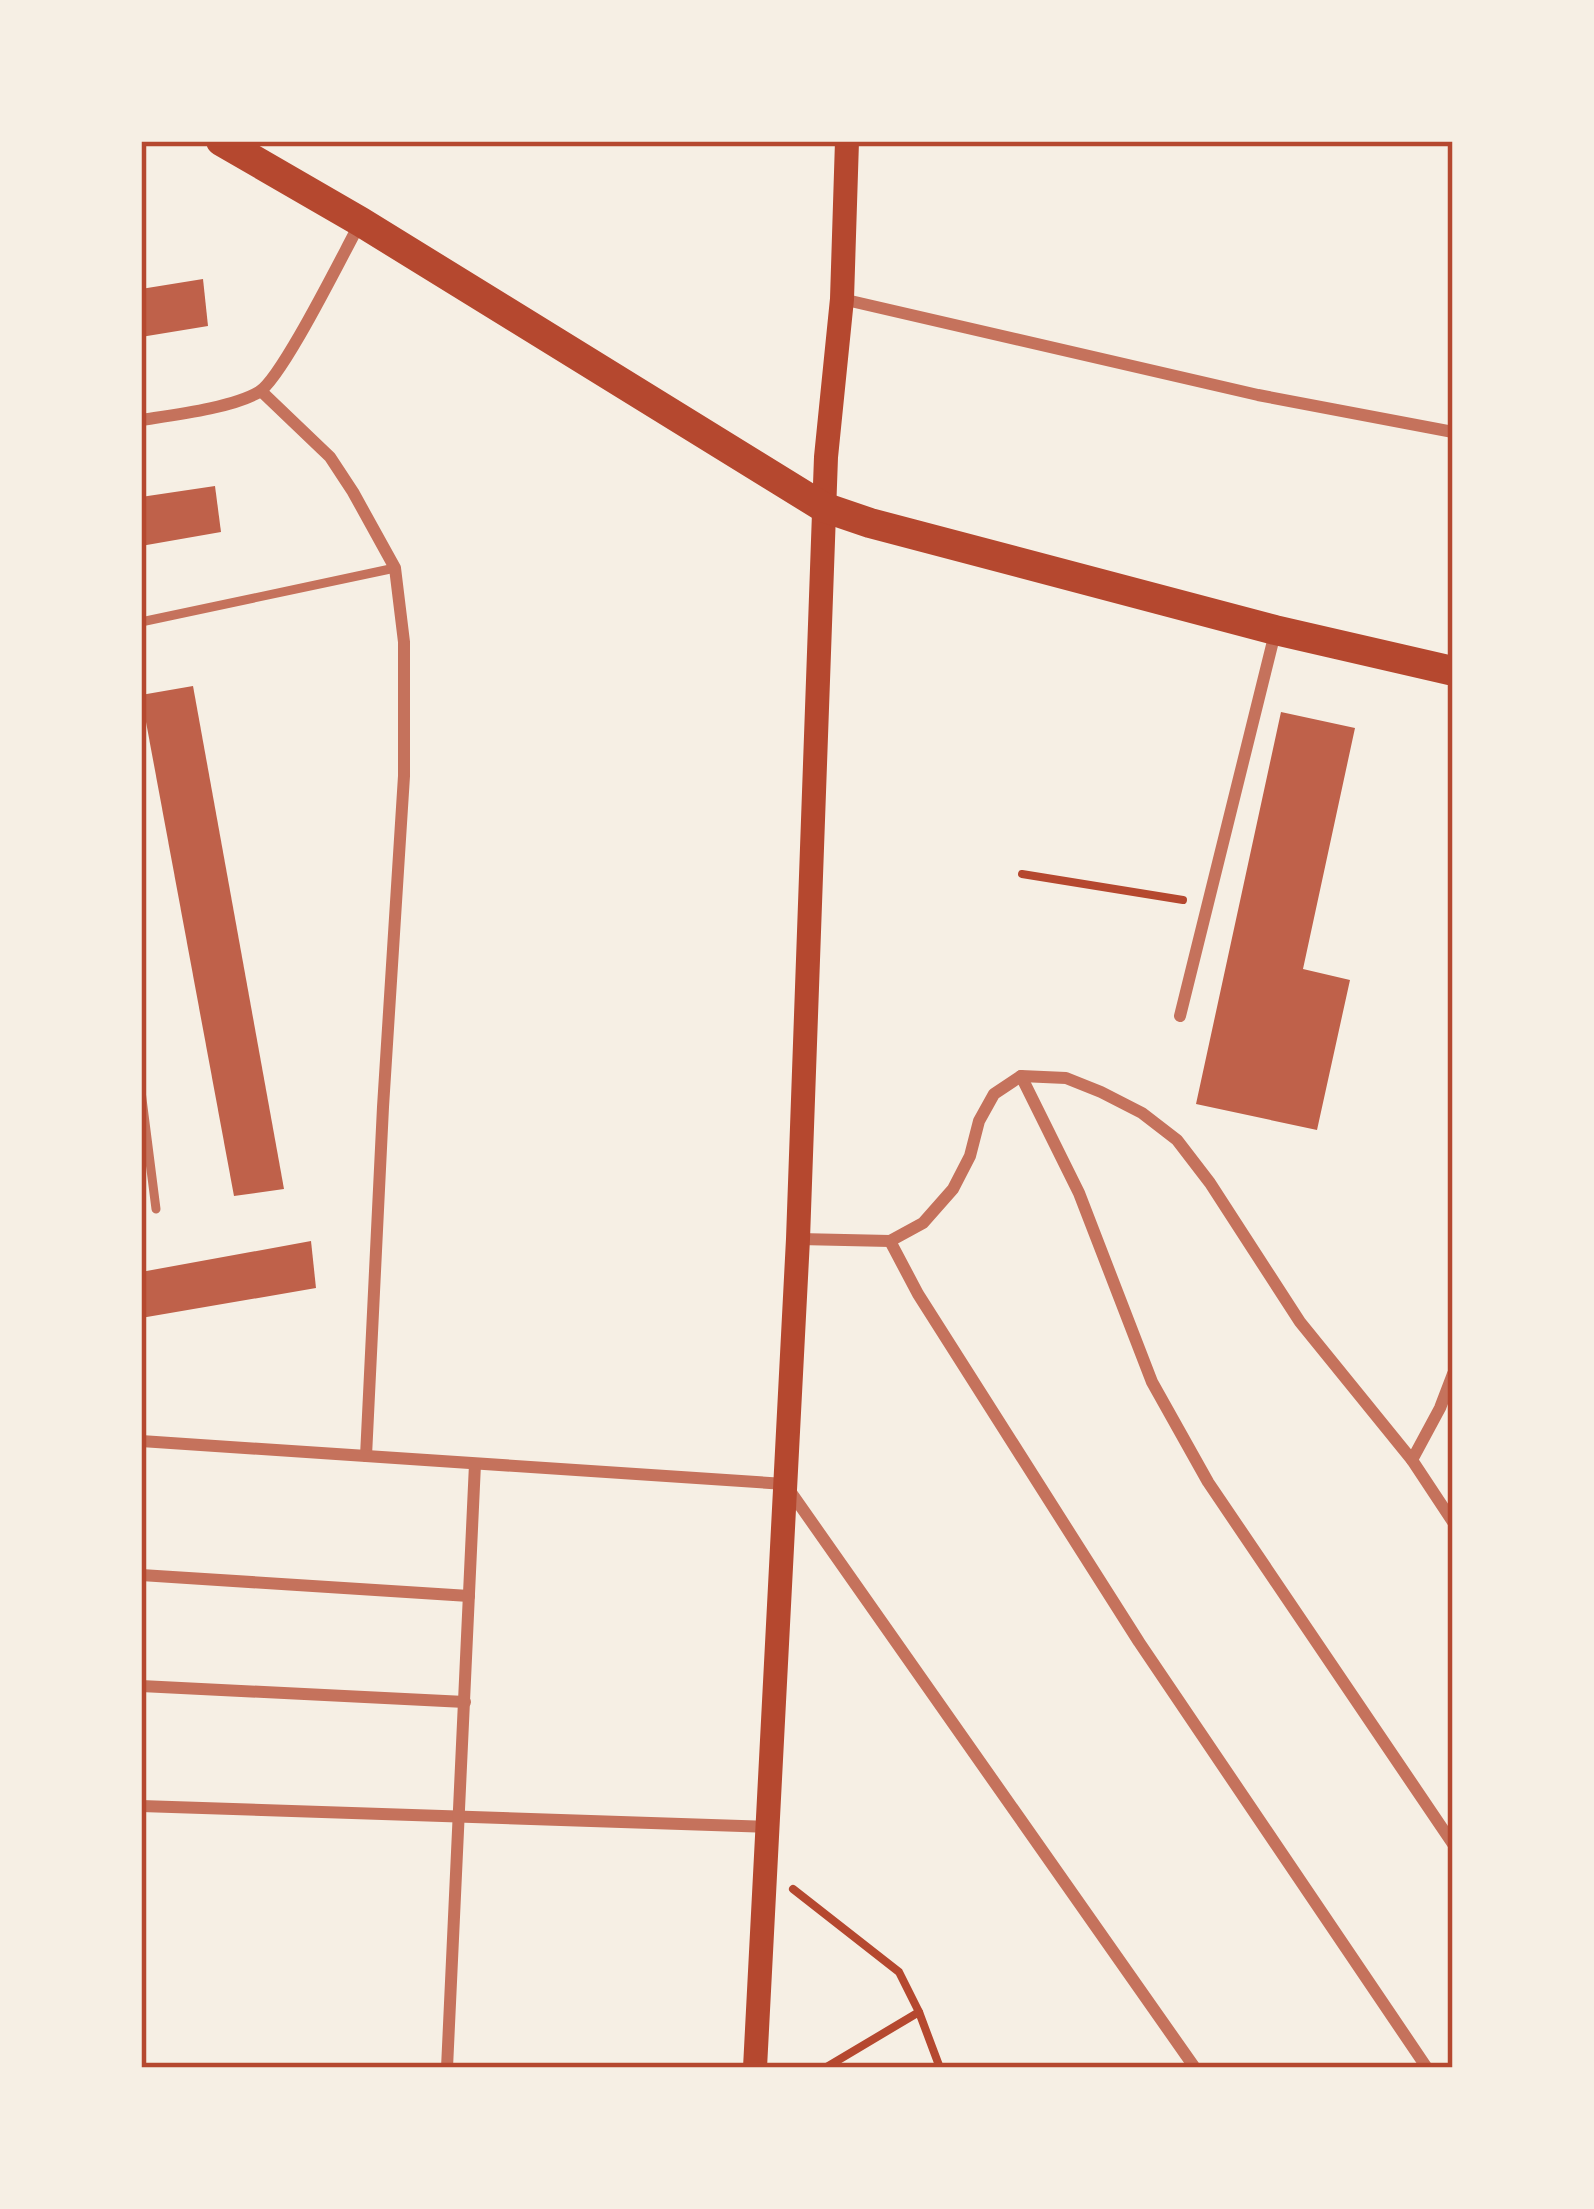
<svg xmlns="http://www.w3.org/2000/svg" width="1594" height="2209" viewBox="0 0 1594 2209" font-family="Lato,sans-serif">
<rect width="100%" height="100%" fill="#f6efe4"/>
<!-- building -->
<g fill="#bf614a">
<polygon points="203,279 208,326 141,337 141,289"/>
<polygon points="215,486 221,532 141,546 141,497"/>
<polygon points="193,686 284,1189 234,1196 141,695"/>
<polygon points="1281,712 1355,728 1303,969 1350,980 1317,1130 1196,1104"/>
<polygon points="311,1241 316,1288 141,1318 141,1272"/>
</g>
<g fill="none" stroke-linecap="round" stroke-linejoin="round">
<!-- path -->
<g stroke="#b5482f" stroke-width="8">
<polyline points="1022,874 1183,900"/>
<polyline points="793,1889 899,1972 919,2012 940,2068"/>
<polyline points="825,2068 919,2012"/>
</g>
<!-- service -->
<g stroke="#c5725c" stroke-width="9">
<polyline points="141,622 395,568"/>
<polyline points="141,1091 156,1209"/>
</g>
<!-- minor -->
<g stroke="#c5725c" stroke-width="12">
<polyline points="842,299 1258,395 1453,432"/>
<polyline points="261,391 330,457 353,492 395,568 404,642 404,776 383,1107 366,1456"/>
<path d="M141,420C173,415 232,408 259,392C282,378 342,256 359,225"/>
<polyline points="1180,1016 1275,633"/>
<polyline points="1021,1076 1079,1193 1152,1382 1208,1482 1453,1844"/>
<polyline points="799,1239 890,1241 923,1223 953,1189 970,1156 979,1121 994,1094 1021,1076 1066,1078 1101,1092 1142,1113 1177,1140 1210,1183 1300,1322 1412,1460 1453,1522"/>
<polyline points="890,1241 918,1294 1139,1642 1427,2068"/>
<polyline points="141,1441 785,1484 1195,2068"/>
<polyline points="1412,1460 1440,1408 1453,1374"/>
<polyline points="141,1575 469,1596"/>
<polyline points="141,1686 465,1702"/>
<polyline points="141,1806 768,1827"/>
<polyline points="447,2068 475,1464"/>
</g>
<!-- secondary -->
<polyline stroke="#b5482f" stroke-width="24" points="755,2068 798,1239 826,457 842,299 847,141"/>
<!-- primary -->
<polyline stroke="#b5482f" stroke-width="30" points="221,141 361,222 823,507 870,523 1275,630 1453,671"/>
</g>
<!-- border -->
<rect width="1594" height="2209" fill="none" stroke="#f6efe4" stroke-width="288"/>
<rect x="144" y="144" width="1306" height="1921" fill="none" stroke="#b5482f" stroke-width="4.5"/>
</svg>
